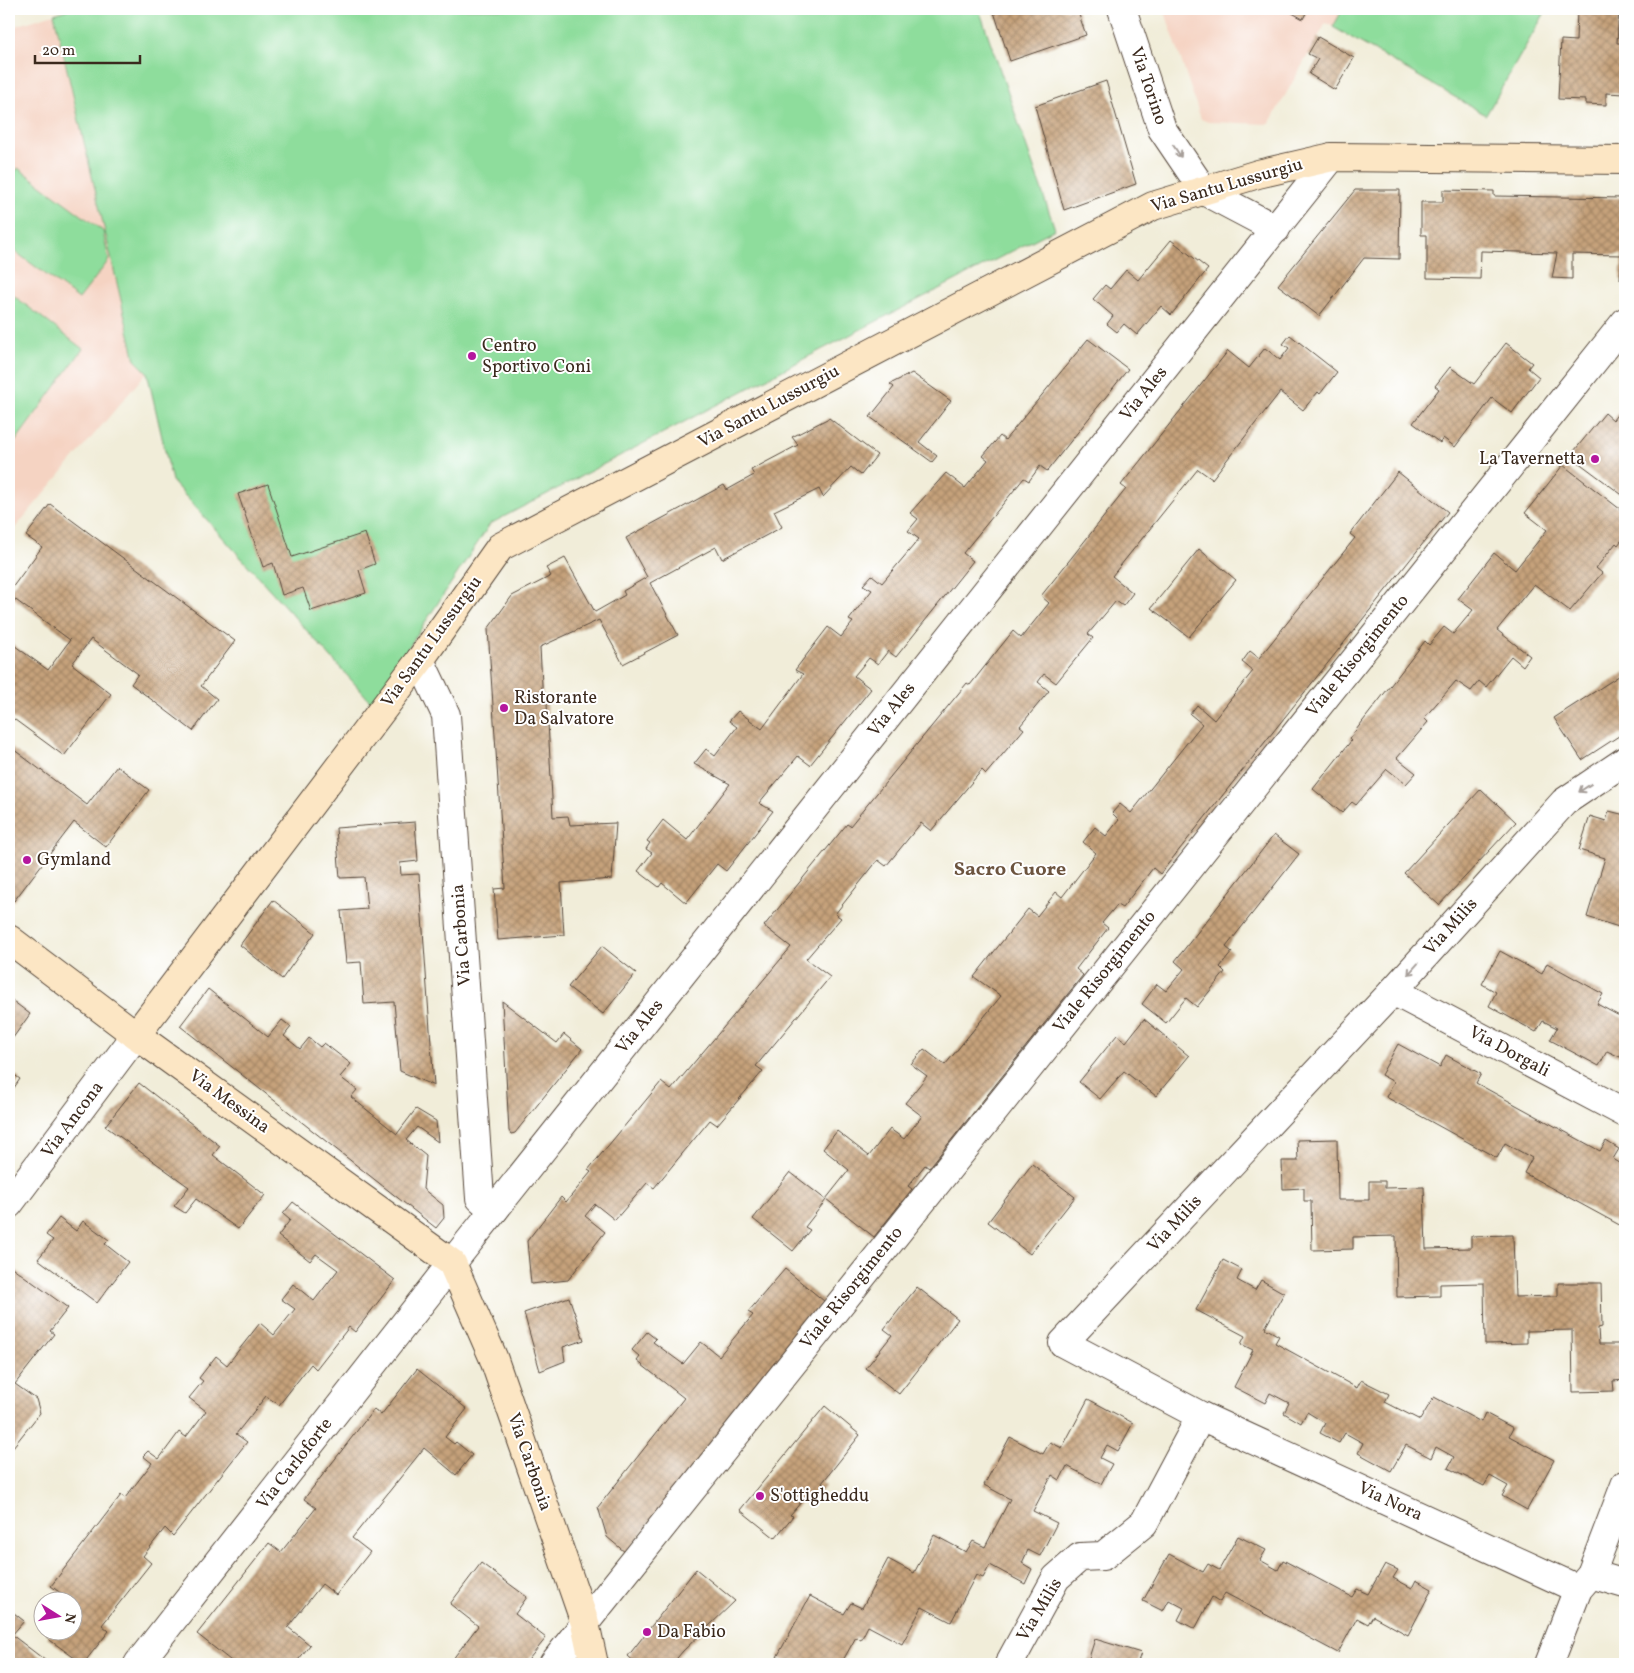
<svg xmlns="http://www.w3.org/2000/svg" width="1634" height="1673" viewBox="0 0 1634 1673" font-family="Vollkorn,serif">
<defs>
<pattern id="building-cross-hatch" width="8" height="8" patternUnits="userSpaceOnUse" patternTransform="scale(1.25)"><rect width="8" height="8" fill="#c6a27b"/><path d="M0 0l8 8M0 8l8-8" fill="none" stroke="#a28464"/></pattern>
</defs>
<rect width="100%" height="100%" fill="#fff"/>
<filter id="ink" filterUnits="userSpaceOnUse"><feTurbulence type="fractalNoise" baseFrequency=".02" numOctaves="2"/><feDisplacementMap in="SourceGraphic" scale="10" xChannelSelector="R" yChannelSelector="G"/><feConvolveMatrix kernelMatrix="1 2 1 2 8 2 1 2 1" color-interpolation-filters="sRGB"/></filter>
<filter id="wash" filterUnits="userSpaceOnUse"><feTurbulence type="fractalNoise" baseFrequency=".0096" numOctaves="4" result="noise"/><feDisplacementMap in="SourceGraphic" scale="20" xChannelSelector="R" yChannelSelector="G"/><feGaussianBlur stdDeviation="1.12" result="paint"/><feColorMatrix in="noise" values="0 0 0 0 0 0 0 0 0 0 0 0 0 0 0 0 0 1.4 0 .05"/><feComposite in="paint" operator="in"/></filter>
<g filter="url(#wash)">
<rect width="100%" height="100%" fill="#f1edd9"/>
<!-- built -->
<g fill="#f5d3c2">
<polygon points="1164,9 1343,9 1333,27 1326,23 1269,124 1208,122 1201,119"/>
<polygon points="54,14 135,360 147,372 9,535 9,28"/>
</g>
<!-- garden -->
<g fill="#8edd9c" stroke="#64845d">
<polygon points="69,9 979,9 1055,229 817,352 490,524 372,703 172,481 147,372 135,360 54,14"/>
<polygon points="1343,9 1547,9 1486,115 1333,27"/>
<polygon points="18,168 103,231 109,260 79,299 9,247 9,180"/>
<polygon points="9,292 83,349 9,450"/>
</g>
<g id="blocks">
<!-- building -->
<g fill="url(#building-cross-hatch)">
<polygon points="993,9 1077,9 1086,35 1010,61"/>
<polygon points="1285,9 1308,9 1303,19"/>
<polygon points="1577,9 1619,9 1617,43 1625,43 1625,94 1606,93 1606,105 1586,104 1586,100 1558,99 1561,40 1576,41"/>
<polygon points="1318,37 1354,58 1335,90 1309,74 1318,59 1308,54"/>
<polygon points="1106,81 1136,184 1064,210 1035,106"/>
<polygon points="1355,190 1400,190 1399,259 1364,258 1319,316 1278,285"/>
<polygon points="1443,190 1494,191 1494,196 1625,198 1625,282 1620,279 1622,255 1572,254 1572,279 1552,278 1557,253 1481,251 1480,279 1427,278 1427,235 1421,235 1421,202 1443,202"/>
<polygon points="1171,240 1208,269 1171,315 1161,306 1137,335 1124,324 1117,332 1107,324 1113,316 1093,299 1105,285 1110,289 1126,270 1138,280"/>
<polygon points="1290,335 1337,372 1320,394 1318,392 1303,410 1280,392 1212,479 1198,469 1112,576 1133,593 1123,606 1116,601 1088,634 1093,638 1056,683 1044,674 1038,682 1049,691 1020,726 1024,729 986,774 982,770 931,831 921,823 886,866 878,860 835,914 841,918 806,959 830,977 756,1066 763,1071 717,1125 710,1120 654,1188 647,1183 615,1220 595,1204 585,1216 605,1232 568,1280 531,1284 527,1241 561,1197 566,1202 591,1172 588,1170 661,1082 671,1090 791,947 764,926 847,824 850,826 967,683 970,685 1013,631 1021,638 1049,603 1041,596 1126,489 1121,485 1228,351 1249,368 1265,348 1280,360 1289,348 1283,344"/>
<polygon points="1088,339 1128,369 1047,471 1040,466 1029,481 1024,478 963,553 973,561 896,657 888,651 878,664 869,658 854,676 871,689 810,765 798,756 759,803 773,811 726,871 717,864 686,903 662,883 659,887 638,871 652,853 646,849 650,843 647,841 663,820 687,840 730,784 694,764 706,749 715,756 737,727 729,721 738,711 762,729 803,674 795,670 828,627 841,637 853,622 849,620 872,590 863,585 872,575 882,583 919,539 908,531 918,519 910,513 946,473 965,488 988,460 983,456 1000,436 1005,440"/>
<polygon points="1506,343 1532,363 1528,368 1539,377 1512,413 1492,398 1455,447 1443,438 1440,443 1413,423 1439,389 1435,386 1450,367 1474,384"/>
<polygon points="912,373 951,401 919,442 937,456 932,462 870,417 894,387 890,384"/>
<polygon points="1625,404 1625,497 1570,456 1605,413 1613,420"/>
<polygon points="829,418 877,455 861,475 851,467 823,497 819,489 774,511 782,527 722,559 716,547 650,583 678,635 623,664 599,620 540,647 543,703 547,703 553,817 568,816 570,825 616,823 612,879 561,883 564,935 498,940 494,889 505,888 488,629 512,596 551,576 546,568 565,558 595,612 625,595 623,591 647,577 626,538 724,485 727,490 754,475 751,470 798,445 792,437"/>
<polygon points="1563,465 1625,513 1625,536 1618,545 1616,543 1596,568 1602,573 1570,611 1534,584 1497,630 1530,656 1523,666 1511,656 1486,687 1479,681 1471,691 1456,681 1424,718 1428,722 1397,758 1416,773 1406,784 1387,769 1356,805 1352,802 1342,813 1313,789 1351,741 1349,739 1425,641 1429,645 1444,627 1453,634 1473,610 1458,599 1494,553 1515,570 1547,530 1525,513"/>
<polygon points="1398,472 1448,512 1160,874 1153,868 1122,908 1117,905 1102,923 1108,928 1076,969 1083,975 929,1168 925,1165 908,1186 912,1189 874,1237 826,1199 849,1170 823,1149 837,1131 869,1156 890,1129 904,1139 922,1116 905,1103 927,1076 911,1064 924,1049 945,1065 1001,996 974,977 1028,909 1037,916 1056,892 1062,897 1096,853 1083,842 1095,827 1106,836 1119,820 1112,813 1120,804 1131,813 1202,724 1190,714 1197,705 1214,720 1253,671 1242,662 1250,651 1259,658 1355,538 1350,534"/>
<polygon points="268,484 292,557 365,533 375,564 359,570 366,593 311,611 303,588 282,595 273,563 263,567 238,494"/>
<polygon points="50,504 235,641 201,686 217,699 193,731 131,684 138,674 91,639 72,664 111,694 64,756 11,717 9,720 9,646 11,643 48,670 70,640 9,595 9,592 42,547 26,536"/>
<polygon points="1199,549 1236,580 1189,637 1151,608"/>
<polygon points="1625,672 1625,732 1582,760 1554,718"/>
<polygon points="9,746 87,805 117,766 149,790 106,847 74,822 14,901 9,897"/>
<polygon points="1481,789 1516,822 1439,905 1404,873"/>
<polygon points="1609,811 1625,815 1625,929 1587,917 1605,858 1579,850 1590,816 1606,821"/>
<polygon points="415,822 418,861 400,863 401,875 419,874 434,1086 400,1071 394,1002 364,1004 361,962 346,963 341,911 367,909 364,877 340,878 336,828"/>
<polygon points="1274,835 1299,854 1226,947 1232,952 1220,967 1225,972 1197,1007 1186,998 1166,1023 1142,1004 1157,984 1166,991 1184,969 1175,961"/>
<polygon points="273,900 315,933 282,979 240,945"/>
<polygon points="602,946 636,973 603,1014 568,987"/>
<polygon points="1500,951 1542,974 1547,963 1603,994 1597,1004 1625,1019 1625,1047 1620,1057 1607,1051 1599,1066 1550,1040 1557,1028 1543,1021 1536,1032 1489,1006 1496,992 1482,984"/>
<polygon points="208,989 268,1037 282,1020 291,1027 284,1036 300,1049 309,1038 320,1047 324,1043 351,1064 340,1077 357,1090 351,1097 397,1134 416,1109 436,1121 438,1142 417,1127 406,1140 426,1156 423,1189 443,1205 444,1218 436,1228 180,1026"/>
<polygon points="9,998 30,1014 10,1042 9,1041"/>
<polygon points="502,1001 557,1043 564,1034 582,1049 515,1133 511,1134 509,1131"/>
<polygon points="1144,1019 1189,1056 1156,1096 1124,1071 1100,1099 1079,1082 1117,1035 1126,1042"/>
<polygon points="1398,1044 1440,1067 1446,1055 1481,1074 1476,1083 1600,1151 1606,1141 1619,1149 1613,1159 1625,1166 1625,1228 1524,1173 1532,1158 1505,1143 1497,1158 1386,1097 1394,1082 1381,1075"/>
<polygon points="9,1071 20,1079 9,1095"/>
<polygon points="139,1083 220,1146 213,1155 265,1195 238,1229 196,1199 185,1213 174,1206 189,1187 105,1126"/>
<polygon points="1337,1139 1338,1200 1369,1200 1369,1181 1385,1181 1385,1188 1424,1187 1426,1249 1471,1248 1471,1236 1513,1235 1515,1297 1558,1296 1558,1283 1601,1283 1602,1327 1598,1328 1599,1344 1625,1344 1625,1380 1613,1381 1614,1391 1573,1392 1572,1330 1527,1331 1527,1343 1485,1344 1484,1283 1440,1284 1440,1296 1397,1297 1396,1236 1353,1237 1353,1249 1312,1250 1311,1201 1304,1201 1304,1188 1283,1189 1282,1161 1298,1161 1297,1140"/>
<polygon points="1032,1164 1075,1197 1030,1254 988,1222"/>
<polygon points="790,1172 826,1200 805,1227 810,1230 793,1251 753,1219"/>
<polygon points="293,1202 395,1280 355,1332 349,1327 316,1369 311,1364 279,1405 266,1396 236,1434 247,1442 173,1536 165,1528 143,1556 151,1563 102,1625 109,1631 83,1664 47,1638 53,1630 72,1630 72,1600 70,1600 51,1586 121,1495 125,1498 152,1463 143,1456 148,1451 159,1459 179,1432 186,1437 206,1411 189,1398 203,1381 199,1378 216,1356 227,1365 260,1323 274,1335 295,1309 281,1299 293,1284 314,1301 338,1270 316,1254 310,1261 278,1236 290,1220 283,1214"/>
<polygon points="59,1218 76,1231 83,1221 109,1240 105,1244 128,1262 97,1303 38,1259 53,1240 46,1235"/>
<polygon points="1223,1260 1242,1270 1237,1280 1255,1290 1261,1280 1284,1293 1265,1328 1279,1336 1275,1343 1357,1388 1361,1380 1389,1394 1385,1402 1420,1420 1434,1397 1481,1422 1485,1413 1513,1428 1509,1436 1554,1460 1527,1510 1502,1496 1508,1486 1490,1476 1484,1486 1448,1468 1454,1457 1436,1447 1431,1458 1406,1445 1391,1471 1358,1453 1363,1443 1345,1433 1339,1443 1320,1433 1325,1423 1307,1412 1301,1423 1284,1413 1289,1403 1270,1393 1265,1403 1234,1387 1253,1350 1241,1344 1245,1336 1196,1310"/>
<polygon points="9,1265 68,1308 50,1331 54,1334 15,1384 36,1399 40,1413 9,1452"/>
<polygon points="785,1269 824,1301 626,1553 607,1537 598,1507 684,1398 637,1361 640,1357 632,1350 647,1332 656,1339 653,1342 683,1364 701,1342 719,1356 753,1315 748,1312"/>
<polygon points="917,1287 958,1319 899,1394 866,1368 892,1335 884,1329"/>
<polygon points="569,1297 584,1340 563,1347 565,1361 540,1371 524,1313"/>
<polygon points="417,1369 467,1409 445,1437 454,1444 456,1442 472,1455 456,1475 424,1448 352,1538 370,1552 336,1595 322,1584 288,1627 310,1645 295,1664 286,1664 280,1659 276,1664 235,1664 197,1634 269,1543 281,1552 316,1508 304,1499 374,1409 381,1415"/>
<polygon points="1088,1399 1133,1423 1118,1451 1107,1445 1100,1458 1112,1464 1101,1484 1067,1466 1060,1480 1052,1475 1033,1511 1057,1523 1040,1556 1028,1550 1022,1563 1032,1569 1025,1584 990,1565 983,1578 976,1575 951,1622 922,1607 902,1644 868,1626 861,1640 856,1637 841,1664 791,1664 777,1657 810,1596 844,1614 851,1603 862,1608 888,1559 914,1573 934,1535 966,1552 973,1541 985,1547 1010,1499 984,1485 1010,1437 1043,1454 1050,1442 1062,1448"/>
<polygon points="825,1406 860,1435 822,1483 826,1486 814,1499 808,1494 790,1515 793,1516 775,1538 740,1510"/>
<polygon points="1238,1536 1266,1550 1260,1560 1278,1570 1283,1560 1352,1597 1357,1589 1368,1594 1385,1564 1398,1570 1393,1578 1412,1588 1416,1580 1432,1589 1408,1635 1373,1616 1368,1624 1357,1618 1338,1653 1225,1593 1220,1602 1212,1597 1195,1629 1178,1620 1184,1608 1169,1600 1163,1611 1143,1601 1169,1554 1203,1572 1208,1564 1219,1570"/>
<polygon points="481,1563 527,1597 515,1614 546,1638 525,1664 449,1664 478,1626 450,1604"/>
<polygon points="696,1569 735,1601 683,1651 672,1664 637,1664 628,1656"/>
<polygon points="9,1609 24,1621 12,1635 50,1664 9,1664"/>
<polygon points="1095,1639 1141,1653 1137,1664 1087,1664"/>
</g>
</g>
</g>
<g filter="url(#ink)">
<use href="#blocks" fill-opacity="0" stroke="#56473a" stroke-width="1"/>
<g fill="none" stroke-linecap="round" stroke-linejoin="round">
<!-- street casing -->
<g stroke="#56473a" stroke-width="30">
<g id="street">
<polyline points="1122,9 1162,129 1204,191 1276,229"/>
<polyline points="420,660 446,715 480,1198 494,1210"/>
<polyline points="1393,991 1625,1113"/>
<polyline points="9,1204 136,1035"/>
<polyline points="1591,1574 1625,1584"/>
<polyline points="1578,1589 1201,1416 1063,1343 1393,991 1564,802 1625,761"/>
<polyline points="138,1664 452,1263 1332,157"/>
<polyline points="553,1664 585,1623 1625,322"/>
<polyline points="1009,1664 1056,1578 1080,1557 1103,1556 1144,1523 1201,1416"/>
<polyline points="1549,1664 1578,1589 1591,1574 1625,1485"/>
</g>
</g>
<!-- secondary casing -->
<g stroke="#56473a" stroke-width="30">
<g id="secondary">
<polyline points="9,939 136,1035 452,1263 493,1357 585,1623 594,1664"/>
<polyline points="136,1035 420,660 500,547 1153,206 1258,174 1332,157 1625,160"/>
</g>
</g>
<!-- street -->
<use href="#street" stroke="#fff" stroke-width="28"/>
<!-- secondary -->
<use href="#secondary" stroke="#fce6c4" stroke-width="28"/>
</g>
<!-- one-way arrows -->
<defs><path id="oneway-shaft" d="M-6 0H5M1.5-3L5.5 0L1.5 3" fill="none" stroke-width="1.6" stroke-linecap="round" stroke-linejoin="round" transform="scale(1.25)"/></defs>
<g stroke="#a79f9a">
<use href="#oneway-shaft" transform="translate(1177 151) rotate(56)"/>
<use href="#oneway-shaft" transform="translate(1585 788) rotate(146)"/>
<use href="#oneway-shaft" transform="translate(1413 969) rotate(132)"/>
</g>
</g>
<!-- markers -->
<g fill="#b5179e" stroke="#fff" stroke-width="2">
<circle cx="472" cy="356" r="5"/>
<circle cx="1595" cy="459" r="5"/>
<circle cx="504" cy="708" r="5"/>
<circle cx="27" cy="860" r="5"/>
<circle cx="760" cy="1496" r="5"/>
<circle cx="647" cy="1632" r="5"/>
</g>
<g text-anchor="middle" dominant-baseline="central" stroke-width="4" stroke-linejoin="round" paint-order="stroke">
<!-- street labels -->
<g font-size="18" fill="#3b2a1e" stroke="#fff">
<text transform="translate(1148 86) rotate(71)">Via Torino</text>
<text transform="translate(1227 186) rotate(-16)">Via Santu Lussurgiu</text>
<text transform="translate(1144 394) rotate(-51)">Via Ales</text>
<text transform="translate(769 407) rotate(-28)">Via Santu Lussurgiu</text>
<text transform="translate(432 642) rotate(-54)">Via Santu Lussurgiu</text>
<text transform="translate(1358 656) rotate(-51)">Viale Risorgimento</text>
<text transform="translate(892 710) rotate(-51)">Via Ales</text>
<text transform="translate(1451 927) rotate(-48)">Via Milis</text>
<text transform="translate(462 935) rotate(-94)">Via Carbonia</text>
<text transform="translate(1105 972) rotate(-51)">Viale Risorgimento</text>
<text transform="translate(640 1027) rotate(-51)">Via Ales</text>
<text transform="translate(1509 1052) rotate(28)">Via Dorgali</text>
<text transform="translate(229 1102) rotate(36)">Via Messina</text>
<text transform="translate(73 1120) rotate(-53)">Via Ancona</text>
<text transform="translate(1175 1224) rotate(-47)">Via Milis</text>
<text transform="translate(852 1288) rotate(-51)">Viale Risorgimento</text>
<text transform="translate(529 1462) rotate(71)">Via Carbonia</text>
<text transform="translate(295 1464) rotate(-52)">Via Carloforte</text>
<text transform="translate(1390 1502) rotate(25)">Via Nora</text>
<text transform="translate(1040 1610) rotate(-59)">Via Milis</text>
</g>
<!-- poi labels -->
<g font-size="18" fill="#3b2a1e" stroke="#fff" text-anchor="start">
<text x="482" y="346">Centro<tspan x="482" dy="21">Sportivo Coni</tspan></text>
<text x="1585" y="459" text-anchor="end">La Tavernetta</text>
<text x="514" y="698">Ristorante<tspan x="514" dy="21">Da Salvatore</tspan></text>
<text x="37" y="860">Gymland</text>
<text x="770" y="1496">S'ottigheddu</text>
<text x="657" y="1632">Da Fabio</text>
</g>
<!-- quarter labels -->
<g font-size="20" font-weight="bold" fill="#6c543f" stroke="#fff">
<text x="1010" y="870">Sacro Cuore</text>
</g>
</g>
<!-- margin -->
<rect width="1634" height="1673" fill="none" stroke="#fff" stroke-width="30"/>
<!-- north arrow -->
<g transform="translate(58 1616) rotate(101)"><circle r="24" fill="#ffffff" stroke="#b1aaa5"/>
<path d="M0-4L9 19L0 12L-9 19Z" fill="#b5179e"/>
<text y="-8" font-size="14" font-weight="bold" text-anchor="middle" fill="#3b2a1e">N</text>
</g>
<!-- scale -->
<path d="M35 55v8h105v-8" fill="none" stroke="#3b2a1e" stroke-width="2.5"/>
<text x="42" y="55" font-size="15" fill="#3b2a1e" stroke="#ffffff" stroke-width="4" paint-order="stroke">20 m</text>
</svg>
